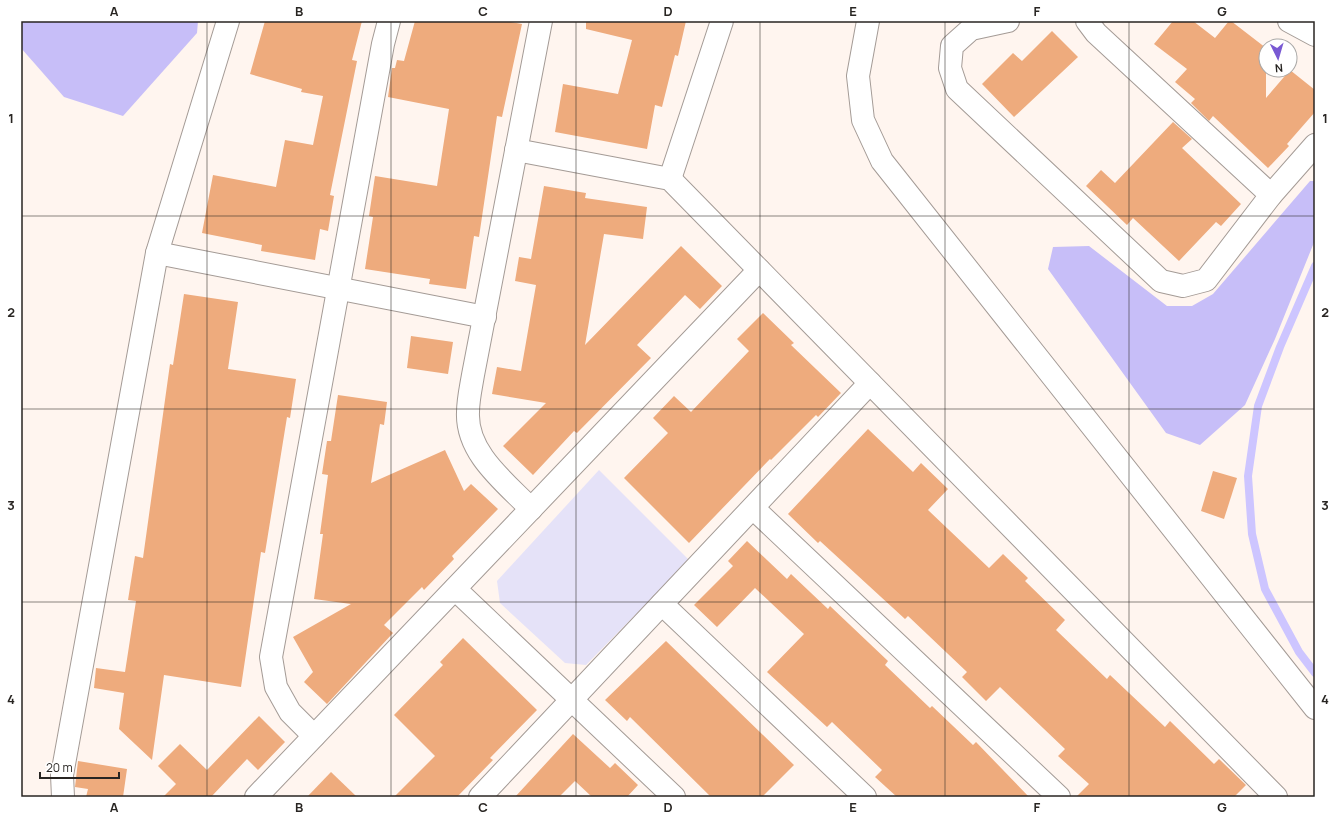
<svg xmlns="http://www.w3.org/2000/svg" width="1336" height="818" viewBox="0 0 1336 818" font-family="Manrope,sans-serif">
<rect width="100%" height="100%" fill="#fff5ef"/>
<!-- green -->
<polygon fill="#e5e2f8" points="599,470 689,560 586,665 565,663 500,603 497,581"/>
<!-- forest -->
<g fill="#c7bef8">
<polygon points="21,21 198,21 197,33 123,116 64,97 21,48"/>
<polygon points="1310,181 1315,181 1315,240 1275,339 1245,405 1200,445 1166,433 1048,269 1053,247 1089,246 1167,306 1192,306 1213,294"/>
</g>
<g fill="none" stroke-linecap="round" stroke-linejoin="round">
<!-- stream -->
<polyline stroke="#cdc5ff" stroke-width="8" points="1315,266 1280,347 1258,406 1248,476 1252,534 1265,589 1299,652 1315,673"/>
</g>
<!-- building -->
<g fill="#eeab7d">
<polygon points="265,21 362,21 352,60 357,61 330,195 334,196 328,231 320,229 315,260 261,251 262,245 202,233 213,175 276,187 285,140 313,145 323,96 301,92 302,89 250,74"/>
<polygon points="415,21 506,21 522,24 502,117 497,116 479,237 474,236 466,289 429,284 430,279 365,269 373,217 369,216 375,176 437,186 449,109 388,97 392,68 395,68 397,60 404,61"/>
<polygon points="586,21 686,21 678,56 675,55 662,107 655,105 647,149 555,132 563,84 618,94 632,40 586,29"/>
<polygon points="1173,21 1193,21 1215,38 1229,21 1231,21 1266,48 1266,98 1290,70 1315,90 1315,112 1287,144 1289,146 1268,168 1213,116 1209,121 1191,103 1195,99 1175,82 1187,69 1154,44"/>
<polygon points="1052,31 1078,57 1014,117 982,84 1013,53 1022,61"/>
<polygon points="1173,122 1192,139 1182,148 1241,204 1221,226 1216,222 1179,261 1133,218 1127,225 1086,186 1101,170 1115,183"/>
<polygon points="544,186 586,193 585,198 647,207 643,239 604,234 585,345 681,246 722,286 700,309 685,295 637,345 651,358 577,433 574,431 533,475 503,446 546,403 492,394 497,367 521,371 536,285 515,281 519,257 531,259"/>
<polygon points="184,294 238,302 228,369 296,379 290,418 287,417 265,553 261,552 241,687 164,675 152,760 119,729 124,693 94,688 96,668 125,672 136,601 128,600 135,556 143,558 170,364 173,365"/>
<polygon points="763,313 794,343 791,345 841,393 818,417 816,415 771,460 770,459 689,543 624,478 668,433 653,418 674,396 691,412 749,351 737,339"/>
<polygon points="411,336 453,342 448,374 407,368"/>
<polygon points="338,395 387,402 384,425 380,424 371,483 445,450 464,491 471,484 498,509 452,556 454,559 424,590 422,587 384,625 393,633 327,704 304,682 313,672 293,637 351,604 314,599 323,534 320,534 328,475 322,474 327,441 331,441"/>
<polygon points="868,429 913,472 921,463 948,489 928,510 989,568 1003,554 1028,578 1025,581 1065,620 1056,630 1107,679 1110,675 1165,727 1170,721 1214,764 1219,759 1246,785 1234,797 1076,797 1089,784 1058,756 1065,749 1000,687 986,701 962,677 967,672 908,616 905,619 820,541 818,543 788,514"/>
<polygon points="1213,471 1237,478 1224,519 1201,511"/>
<polygon points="747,541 787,579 791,574 828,609 830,606 888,661 885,665 930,708 932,706 973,745 976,742 1029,797 897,797 875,777 882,770 832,722 827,727 767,672 804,634 755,588 717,627 694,605 733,566 728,561"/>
<polygon points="463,638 537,710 490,758 493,760 457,797 394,797 435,756 394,715 443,665 440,662"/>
<polygon points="666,641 794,765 762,797 711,797 630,717 627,721 605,700"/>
<polygon points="259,716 285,742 258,770 247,759 211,797 163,797 176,784 158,766 180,744 207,770"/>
<polygon points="573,734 610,768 615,763 638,785 627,797 592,797 575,781 559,797 515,797"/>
<polygon points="78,761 127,769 123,797 86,797 88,789 75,787"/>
<polygon points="331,772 357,797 307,797"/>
</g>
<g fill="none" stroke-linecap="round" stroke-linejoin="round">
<!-- minor casing -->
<g stroke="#a49b96" stroke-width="24">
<g id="minor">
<polyline points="868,21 858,76 863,120 882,161 1315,708"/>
<polyline points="1008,21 971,29 952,46 950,68 957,89 1161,281 1183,286 1206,280 1271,195 1315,145"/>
<polyline points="1087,21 1096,33 1271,195"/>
<polyline points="1289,21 1315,35"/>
<polyline points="516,150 670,179 1276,797"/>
<polyline points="670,179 722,21"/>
<polyline points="157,253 485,317"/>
<polyline points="753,508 1059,797"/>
<path d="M531,509C505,482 466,453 468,412C468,400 471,387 473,375L541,21"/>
<polyline points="455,589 674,797"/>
<polyline points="662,604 865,797"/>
<polyline points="314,736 290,712 276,687 271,657 383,44 389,21"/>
<polyline points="63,797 62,775 157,253 228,21"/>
<polyline points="256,797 759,270"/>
<polyline points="480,797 870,383"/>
</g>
</g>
<!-- minor -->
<use href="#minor" stroke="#fff" stroke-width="22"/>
</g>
<!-- grid -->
<path fill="none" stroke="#282522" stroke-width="1" stroke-opacity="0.55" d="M207,21V797M391,21V797M576,21V797M760,21V797M945,21V797M1129,21V797M21,216H1315M21,409H1315M21,602H1315"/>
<!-- border -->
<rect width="1336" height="818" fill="none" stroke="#ffffff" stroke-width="44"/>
<!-- north arrow -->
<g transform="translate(1278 58) rotate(175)"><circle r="19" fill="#ffffff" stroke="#a9a8a7"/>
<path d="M0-3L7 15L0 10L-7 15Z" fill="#7959d3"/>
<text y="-6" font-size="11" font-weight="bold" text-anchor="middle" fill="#282522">N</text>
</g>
<!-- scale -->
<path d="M40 772v6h79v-6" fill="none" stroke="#282522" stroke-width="2"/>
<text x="46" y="772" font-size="12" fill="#282522" stroke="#ffffff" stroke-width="3" paint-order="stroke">20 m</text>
<rect x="22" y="22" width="1292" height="774" fill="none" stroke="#282522" stroke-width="1.5"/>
<g font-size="13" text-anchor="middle" font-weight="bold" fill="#282522">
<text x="114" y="16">A</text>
<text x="299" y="16">B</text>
<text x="483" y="16">C</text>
<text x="668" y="16">D</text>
<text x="853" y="16">E</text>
<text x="1037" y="16">F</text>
<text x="1222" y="16">G</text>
<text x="11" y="123">1</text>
<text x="1325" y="123">1</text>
<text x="11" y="317">2</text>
<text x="1325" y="317">2</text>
<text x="11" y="510">3</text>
<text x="1325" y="510">3</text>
<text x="11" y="704">4</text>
<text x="1325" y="704">4</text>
<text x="114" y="812">A</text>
<text x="299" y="812">B</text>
<text x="483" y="812">C</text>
<text x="668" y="812">D</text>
<text x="853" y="812">E</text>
<text x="1037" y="812">F</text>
<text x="1222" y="812">G</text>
</g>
</svg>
